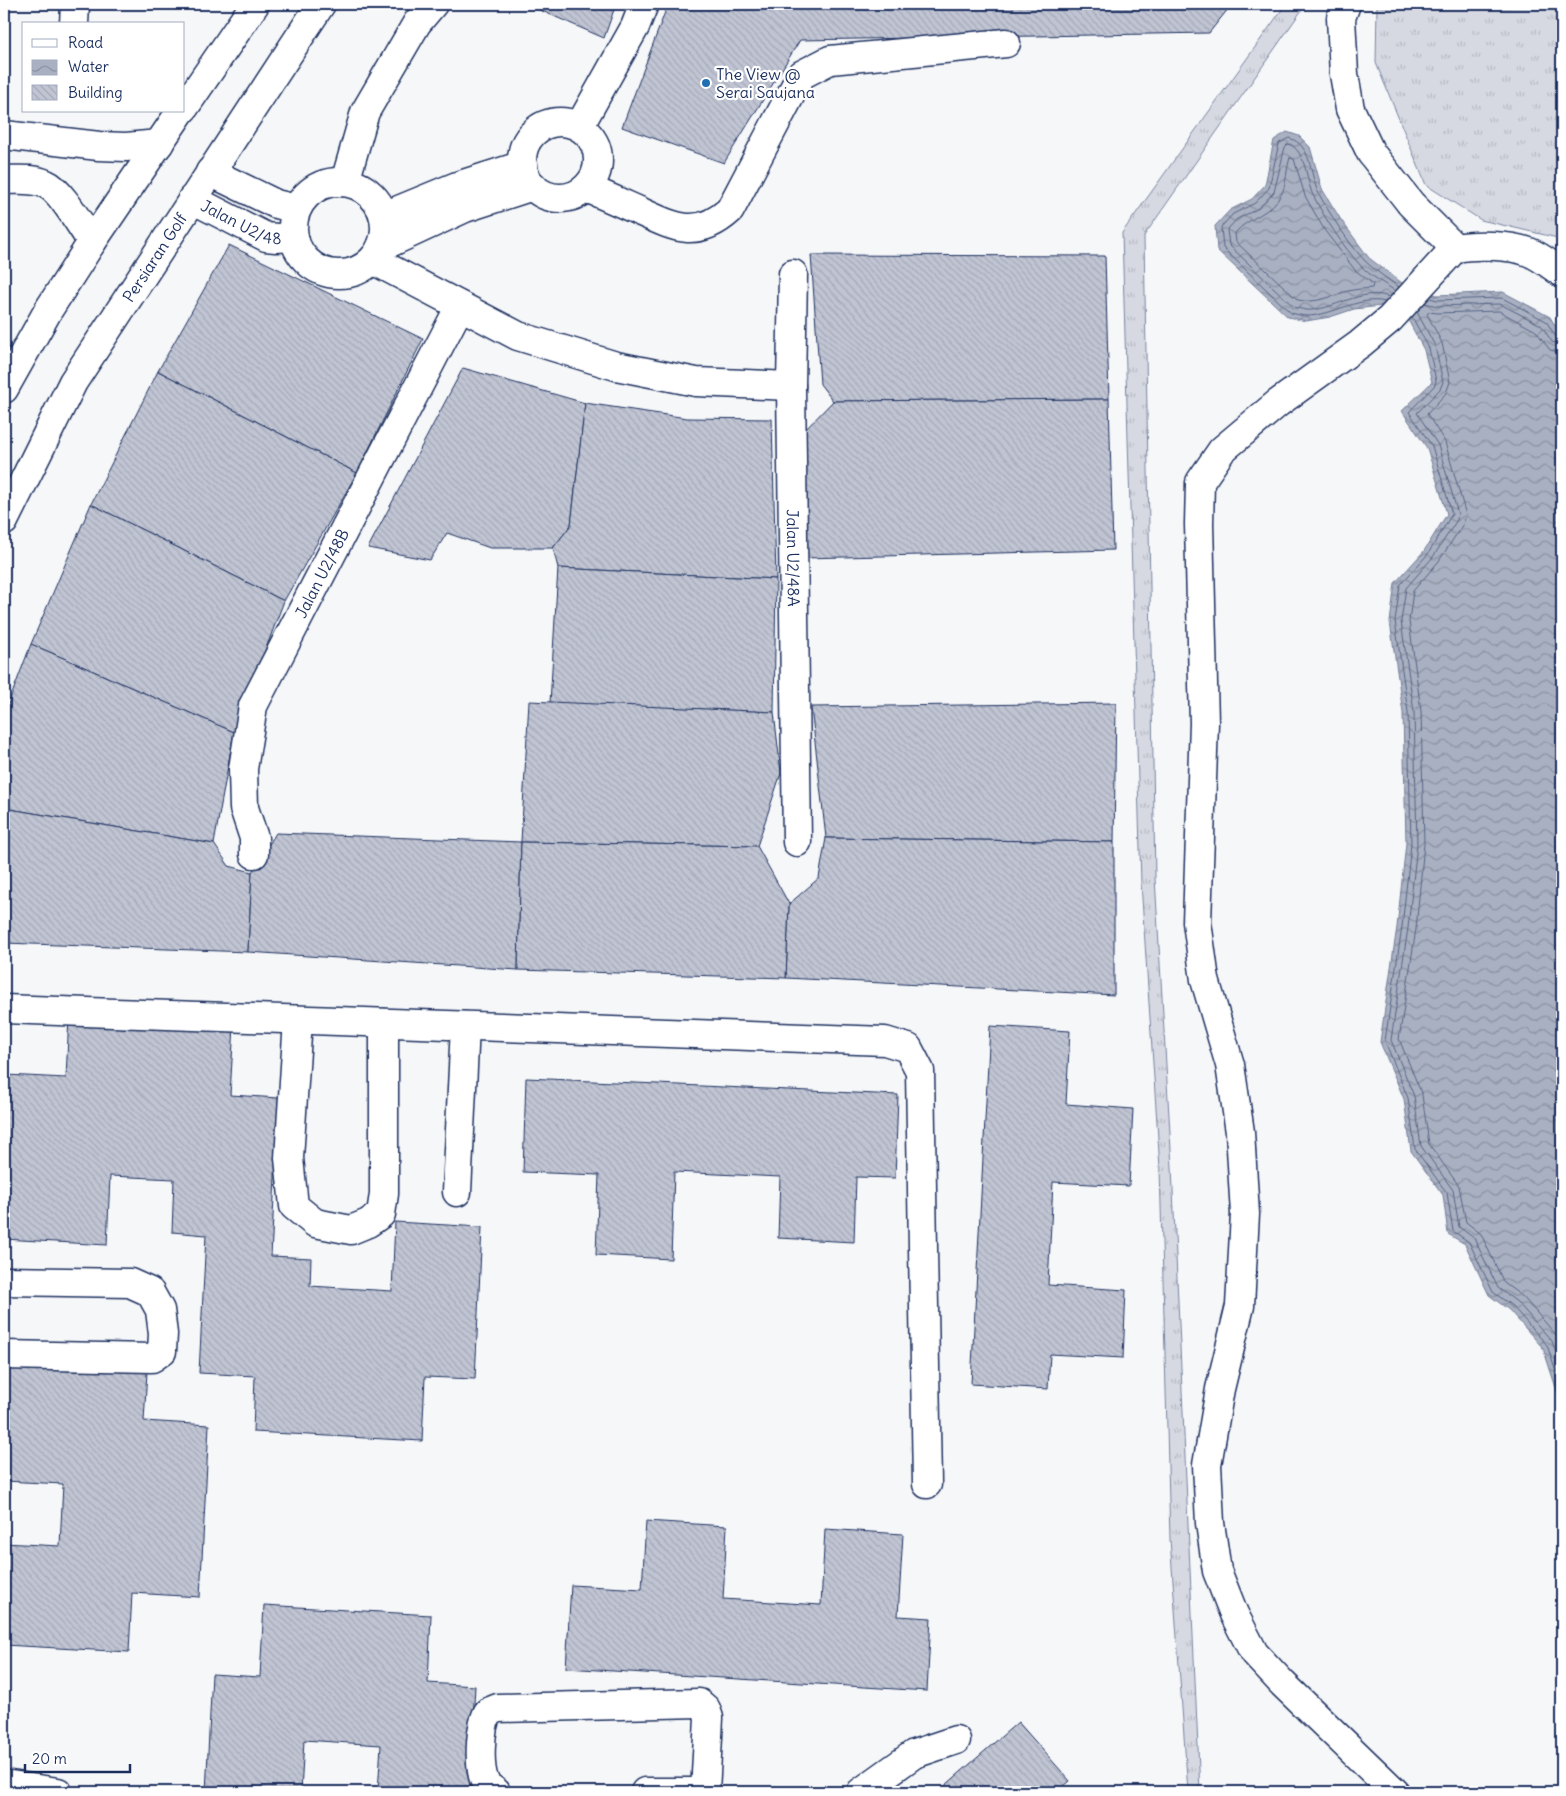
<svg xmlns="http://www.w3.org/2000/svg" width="1566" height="1796" viewBox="0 0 1566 1796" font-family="Delius,sans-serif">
<defs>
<pattern id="grass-tufts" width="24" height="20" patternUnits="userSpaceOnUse" patternTransform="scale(1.25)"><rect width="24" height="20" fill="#d6d9e2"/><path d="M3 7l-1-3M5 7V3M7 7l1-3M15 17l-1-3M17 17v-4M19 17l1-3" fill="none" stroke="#b7bbc4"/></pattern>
<pattern id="water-waves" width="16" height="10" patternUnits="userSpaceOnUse" patternTransform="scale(1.25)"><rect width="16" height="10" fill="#a9b0c1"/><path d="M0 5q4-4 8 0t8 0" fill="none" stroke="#8990a0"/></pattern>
<pattern id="building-back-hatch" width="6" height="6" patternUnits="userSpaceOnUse" patternTransform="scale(1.25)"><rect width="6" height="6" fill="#c0c4d3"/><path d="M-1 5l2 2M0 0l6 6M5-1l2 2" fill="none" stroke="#a4a9b8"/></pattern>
</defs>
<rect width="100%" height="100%" fill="#f6f7f9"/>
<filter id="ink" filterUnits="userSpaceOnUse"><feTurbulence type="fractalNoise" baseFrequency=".02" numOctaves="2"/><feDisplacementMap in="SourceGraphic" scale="10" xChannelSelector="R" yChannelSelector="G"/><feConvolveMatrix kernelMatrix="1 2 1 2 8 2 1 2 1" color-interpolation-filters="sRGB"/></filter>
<g filter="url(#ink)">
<!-- grass -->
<g fill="url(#grass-tufts)" stroke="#7884a0">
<polygon points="1286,4 1306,4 1144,236 1155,878 1172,1167 1200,1792 1188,1792 1170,1539 1160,1168 1141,883 1122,233"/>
<polygon points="1377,4 1562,4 1562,239 1481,220 1426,185 1376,63"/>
</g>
<!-- water -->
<polygon fill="url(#water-waves)" stroke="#707c99" points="1287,132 1299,136 1310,147 1322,189 1341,220 1369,258 1402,283 1437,295 1503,292 1550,317 1562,337 1562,1406 1543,1348 1509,1310 1489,1295 1465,1244 1448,1234 1443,1195 1411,1151 1404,1099 1380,1042 1397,927 1406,843 1403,713 1390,622 1395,583 1424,551 1447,514 1427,448 1402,411 1432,382 1424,350 1406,316 1381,306 1354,309 1330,317 1306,321 1288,317 1217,250 1215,226 1230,210 1252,199 1265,185 1274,140"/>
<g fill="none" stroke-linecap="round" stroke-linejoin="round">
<!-- shore -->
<g stroke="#546386" stroke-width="1">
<path d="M1290,158L1294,159L1305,196L1325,231L1355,270L1373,284L1372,288C1364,289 1356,289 1348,291C1331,296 1316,304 1298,300L1236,242L1235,233C1248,217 1272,214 1282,193C1287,182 1286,169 1290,158Z"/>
<path d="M1389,297C1362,286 1332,312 1305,310C1302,309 1298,308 1294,307L1229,245L1227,230L1237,219L1259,208L1274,192L1285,147L1288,144C1306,149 1306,181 1313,195C1325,219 1342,245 1361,266C1370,276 1384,283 1395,291"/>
<polyline points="1430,298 1437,300 1502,298 1546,321 1556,337 1562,339"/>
<path d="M1385,302C1360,295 1332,316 1307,316C1302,316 1296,314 1291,313L1223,248L1221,227L1233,214L1255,203L1269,188L1279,143L1289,138C1312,145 1309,172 1318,192C1328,212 1350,245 1365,261C1375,271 1388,279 1399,287"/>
<polyline points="1425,303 1437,306 1500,304 1541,325 1552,342 1562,345"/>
<polyline points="1417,312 1435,346 1443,382 1440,389 1417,413 1438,445 1458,514 1457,520 1433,557 1406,588 1401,621 1414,712 1417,844 1408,928 1391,1040 1414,1096 1421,1146 1453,1190 1459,1227 1474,1238 1498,1288 1517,1302 1552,1341 1562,1370"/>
<polyline points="1412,317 1429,348 1436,381 1435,385 1409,412 1432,446 1452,514 1428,554 1400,585 1395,621 1408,712 1411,844 1402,927 1385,1041 1408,1098 1415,1149 1447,1193 1453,1231 1469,1242 1493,1292 1512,1306 1547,1345 1562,1390"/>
<polyline points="1562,353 1550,350 1536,331 1499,311 1437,313 1429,312 1427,314 1442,343 1450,382 1446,393 1427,414 1445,442 1466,515 1463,524 1439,561 1413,591 1409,621 1421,711 1424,844 1416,929 1399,1039 1422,1095 1429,1144 1459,1186 1466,1222 1481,1234 1504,1283 1523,1297 1557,1336 1562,1347"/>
</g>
</g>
<!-- building -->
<g fill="url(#building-back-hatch)" stroke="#1b2f5e">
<polygon points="526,4 616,4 604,38"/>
<polygon points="668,4 1232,4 1209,33 800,40 724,163 622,127"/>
<polygon points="229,245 423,339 357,473 158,371"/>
<polygon points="811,255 1105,256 1109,399 833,401 820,384"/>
<polygon points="463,368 585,403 571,525 553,548 490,548 447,533 430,560 368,548"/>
<polygon points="158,371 357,473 284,601 91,504"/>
<polygon points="1109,399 1113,550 805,558 803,432 833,401"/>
<polygon points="585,403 687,418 772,419 776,579 558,568 553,548 571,525"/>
<polygon points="91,504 284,601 234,732 31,644"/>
<polygon points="558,568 776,579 774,712 550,703"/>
<polygon points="31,644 234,732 214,844 4,808 4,715"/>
<polygon points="529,701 774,712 781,773 757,846 521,842"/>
<polygon points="1116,703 1114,842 826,838 811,707"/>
<polygon points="4,808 214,844 229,866 252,872 248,952 4,943"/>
<polygon points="276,833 521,842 518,970 248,952 252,872"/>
<polygon points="826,838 1114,842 1114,995 786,978 789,904 819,878"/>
<polygon points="521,842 757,846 789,904 786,978 518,970"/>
<polygon points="69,1016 234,1025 230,1095 279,1098 271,1256 311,1258 310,1286 392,1291 395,1222 482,1227 475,1379 425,1377 422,1441 253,1432 255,1376 199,1373 206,1235 172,1232 174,1179 110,1176 107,1245 4,1239 4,1122 6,1075 66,1078"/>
<polygon points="990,1026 1070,1031 1066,1104 1133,1109 1129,1186 1053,1182 1048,1285 1126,1290 1123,1358 1050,1354 1048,1389 971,1384"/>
<polygon points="526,1078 898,1095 895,1178 856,1177 854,1242 778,1238 780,1177 674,1172 671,1259 596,1255 599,1175 523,1172"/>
<polygon points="6,1364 147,1372 144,1421 209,1425 200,1597 132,1593 129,1652 4,1645 4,1543 60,1546 63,1484 4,1481 4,1415"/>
<polygon points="646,1521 727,1526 723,1599 821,1605 825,1529 903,1534 898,1616 931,1618 927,1691 566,1668 571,1585 642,1589"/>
<polygon points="264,1605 431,1615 428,1683 475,1686 469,1792 378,1792 381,1745 304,1740 301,1792 206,1792 212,1674 260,1677"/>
<polygon points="1018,1722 1070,1781 1057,1792 938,1792"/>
</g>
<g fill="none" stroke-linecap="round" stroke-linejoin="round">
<!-- minor casing -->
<g stroke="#1b2f5e" stroke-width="31">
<g id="minor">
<polyline points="1346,4 1341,18 1344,74 1350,109 1371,153 1411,204 1455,248"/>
<polyline points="74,24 75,4"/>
<polyline points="184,108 255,4"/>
<circle cx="560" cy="160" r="38"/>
<polyline points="579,127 635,27 644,4"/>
<polyline points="4,135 99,146 126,147 159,144"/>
<polyline points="210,172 276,204 297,209"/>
<path d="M4,180C18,180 33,178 46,184C61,190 82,228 92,242"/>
<polyline points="345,182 365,112 417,23 433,4"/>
<circle cx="339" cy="228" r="46"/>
<path d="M586,188C604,195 621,203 639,211C674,227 697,240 730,210L801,75L830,60L1006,43"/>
<path id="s1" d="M192,199L266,237L276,238L294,237"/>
<polyline points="384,216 457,186 523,165"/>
<polyline points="381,247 465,208 533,186"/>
<polyline points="373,260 518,336 616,366 696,382 791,386"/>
<path id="s2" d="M793,274L791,386L797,842"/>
<polyline points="4,389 49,309 92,242 181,111"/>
<path id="s3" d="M4,521L73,382L321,4"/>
<path id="s4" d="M254,854V838L244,808L243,769L253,706L460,306"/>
<polyline points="4,1009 885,1041 908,1048 920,1071 927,1484"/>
<polyline points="298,1020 289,1158 294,1206 315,1223 351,1230 368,1223 381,1214 384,1194 384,1023"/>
<polyline points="457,1192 465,1026"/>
<polyline points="4,1281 130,1283 150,1292 160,1310 163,1334 162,1351 152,1358 4,1355"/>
<polyline points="4,1784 58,1792"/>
<path d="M496,1792C492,1789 487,1786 485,1782C478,1766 480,1726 488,1712L498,1708L699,1703L706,1709L709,1718L705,1792H645"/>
<polyline points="861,1792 914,1754 956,1740"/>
<path d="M1395,1792L1283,1684L1254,1653L1234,1614L1217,1571L1210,1523L1207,1465L1220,1389L1240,1306L1245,1214L1240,1132L1230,1065L1205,980L1197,922L1204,723L1199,524L1200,482L1222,450L1278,403L1360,344L1390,319L1455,248C1475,244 1510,245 1529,252C1540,256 1552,266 1562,273"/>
</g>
</g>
<!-- minor -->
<use href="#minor" stroke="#fff" stroke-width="28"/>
</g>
</g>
<!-- markers -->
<circle fill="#1f6fb2" stroke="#fff" stroke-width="2" cx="706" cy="83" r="5"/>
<g text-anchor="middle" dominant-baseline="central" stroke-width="4.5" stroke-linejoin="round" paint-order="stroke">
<!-- poi labels -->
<g font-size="16" fill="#1b2f5e" stroke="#fff" text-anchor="start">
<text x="716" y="74">The View @<tspan x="716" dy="18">Serai Saujana</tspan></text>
</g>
<!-- street labels -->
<g font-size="16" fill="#1b2f5e" stroke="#fff">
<text stroke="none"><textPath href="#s1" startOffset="55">Jalan U2/48</textPath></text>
<text stroke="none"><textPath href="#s3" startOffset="304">Persiaran Golf</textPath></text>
<text stroke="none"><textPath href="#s2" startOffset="284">Jalan U2/48A</textPath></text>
<text stroke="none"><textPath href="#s4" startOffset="300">Jalan U2/48B</textPath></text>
</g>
</g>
<!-- margin -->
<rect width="1566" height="1796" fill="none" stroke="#fff" stroke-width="20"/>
<rect x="10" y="10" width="1546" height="1776" fill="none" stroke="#1b2f5e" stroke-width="2" filter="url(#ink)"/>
<!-- legend -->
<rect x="22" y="22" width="162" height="90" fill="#ffffff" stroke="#a4acbf"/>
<rect x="32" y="39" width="25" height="8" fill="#ffffff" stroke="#a4acbf"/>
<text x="68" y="48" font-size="15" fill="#1b2f5e">Road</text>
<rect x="32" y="60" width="25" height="15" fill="url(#water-waves)" stroke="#a4acbf"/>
<text x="68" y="72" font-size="15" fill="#1b2f5e">Water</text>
<rect x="32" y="85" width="25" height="15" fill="url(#building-back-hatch)" stroke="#a4acbf"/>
<text x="68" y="98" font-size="15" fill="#1b2f5e">Building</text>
<!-- scale -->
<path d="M25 1764v8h105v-8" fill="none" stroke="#1b2f5e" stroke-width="2.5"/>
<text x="32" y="1764" font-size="15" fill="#1b2f5e" stroke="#ffffff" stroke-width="4" paint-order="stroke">20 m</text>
</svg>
